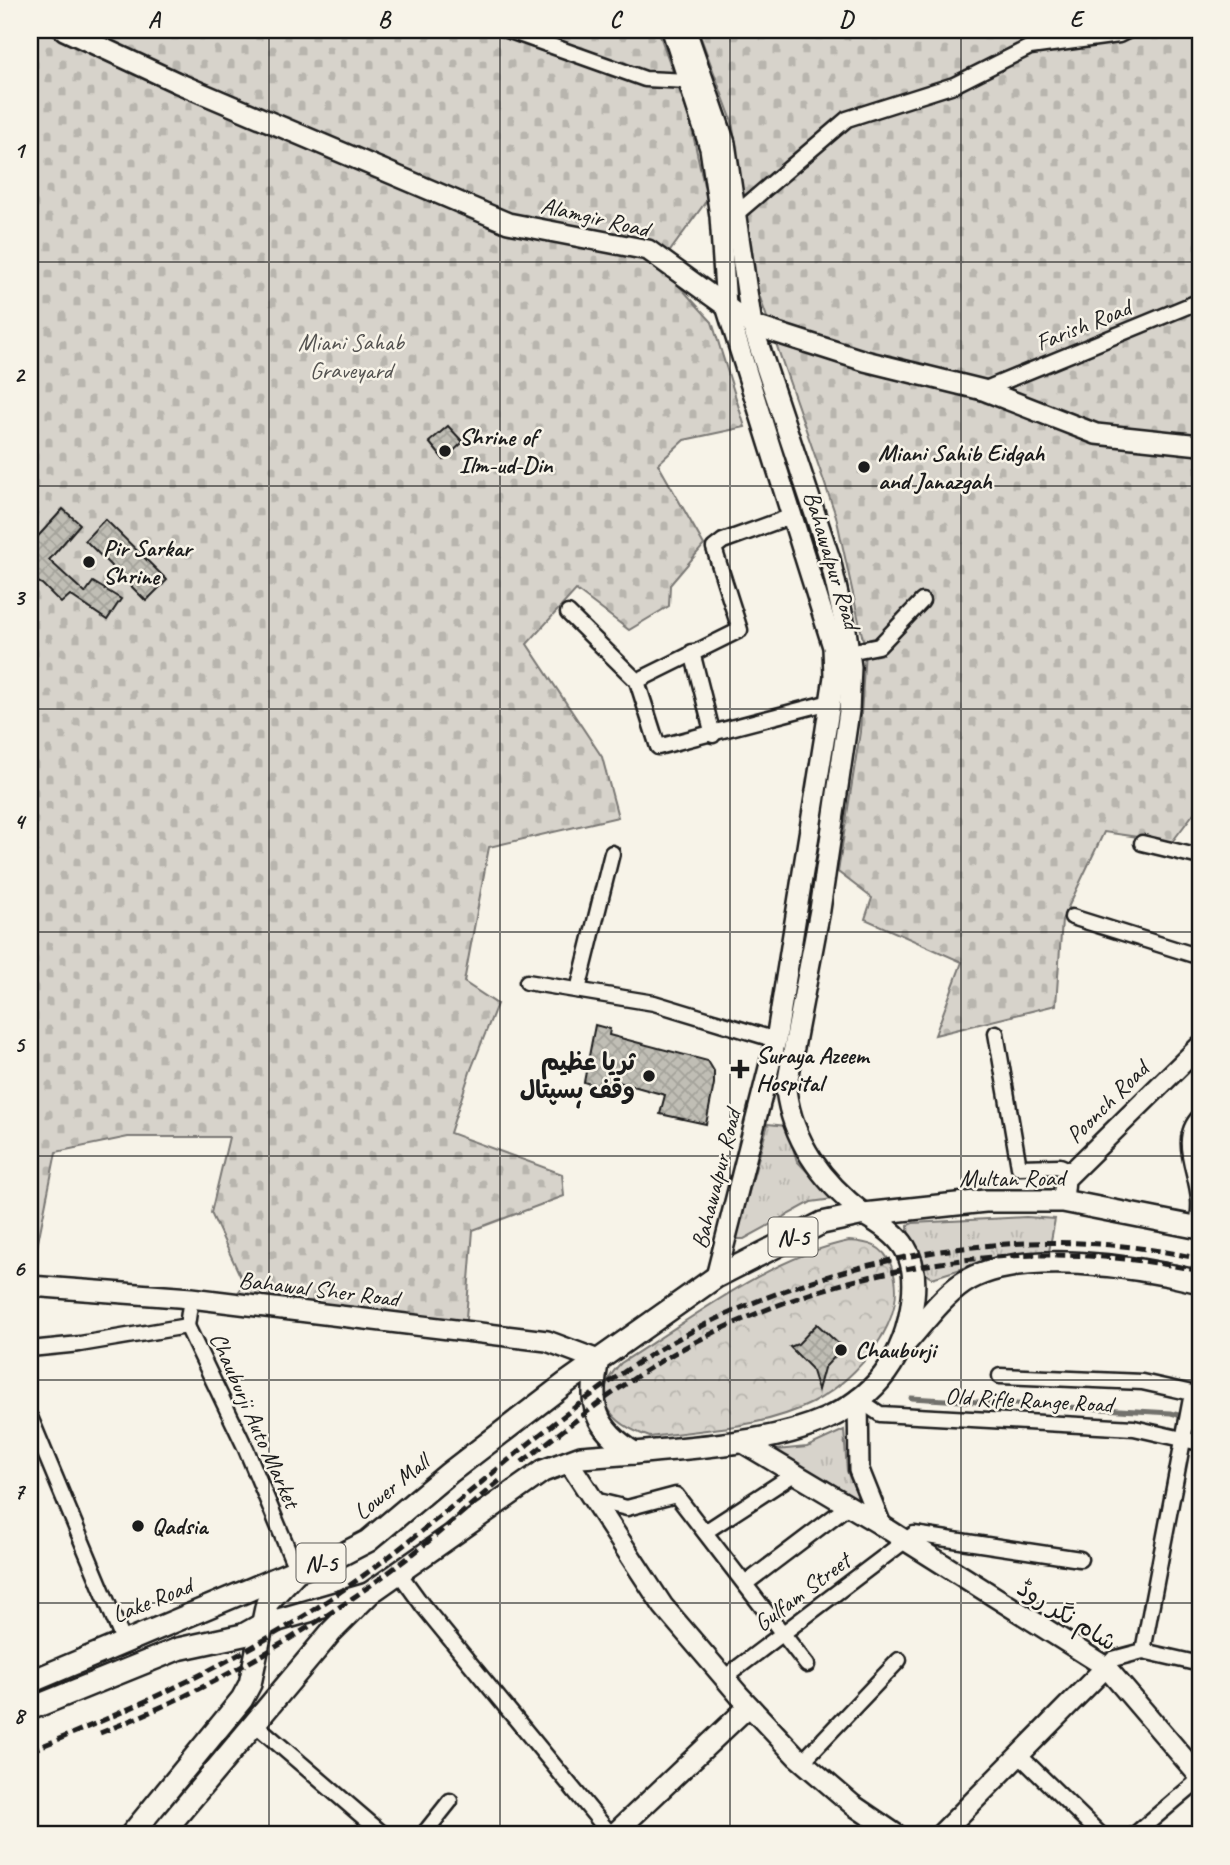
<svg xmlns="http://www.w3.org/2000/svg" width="1230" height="1865" viewBox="0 0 1230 1865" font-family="Caveat,'Playpen Sans Arabic',sans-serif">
<defs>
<pattern id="grass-tufts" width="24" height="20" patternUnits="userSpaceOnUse" patternTransform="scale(1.75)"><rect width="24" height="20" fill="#d7d3cb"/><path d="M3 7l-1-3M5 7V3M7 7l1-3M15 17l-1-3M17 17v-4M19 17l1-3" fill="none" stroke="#b8b5ae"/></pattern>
<pattern id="forest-crowns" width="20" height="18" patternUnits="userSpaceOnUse" patternTransform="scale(1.75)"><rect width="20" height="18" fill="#d7d3cb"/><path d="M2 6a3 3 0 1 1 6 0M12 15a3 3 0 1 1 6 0" fill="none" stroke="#b8b5ae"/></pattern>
<pattern id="cemetery-stones" width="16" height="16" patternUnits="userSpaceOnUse" patternTransform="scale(1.75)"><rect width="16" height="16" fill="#d7d3cb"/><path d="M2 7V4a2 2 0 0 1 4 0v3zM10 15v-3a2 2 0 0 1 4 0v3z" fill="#b8b5ae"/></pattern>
<pattern id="building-cross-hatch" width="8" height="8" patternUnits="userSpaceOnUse" patternTransform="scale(1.75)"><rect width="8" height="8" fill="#c0beb5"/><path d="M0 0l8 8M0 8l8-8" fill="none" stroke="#a4a39b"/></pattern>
</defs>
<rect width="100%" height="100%" fill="#f7f3e8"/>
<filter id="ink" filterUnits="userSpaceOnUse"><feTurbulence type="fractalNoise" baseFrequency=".0143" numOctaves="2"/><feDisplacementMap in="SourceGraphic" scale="14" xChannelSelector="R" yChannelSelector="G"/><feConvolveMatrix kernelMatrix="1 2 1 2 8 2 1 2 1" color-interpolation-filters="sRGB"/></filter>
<g filter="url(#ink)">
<!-- grass -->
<g fill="url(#grass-tufts)" stroke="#7a7874" stroke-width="2">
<polygon points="768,1124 786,1126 797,1161 833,1199 811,1202 744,1239 736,1239"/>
<path d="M1026,1217L1055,1219L1048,1257L974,1265L932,1278C917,1272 908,1241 908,1225L913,1223Z"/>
<polygon points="844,1430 847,1471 864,1510 766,1451 807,1447"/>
</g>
<!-- forest -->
<path fill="url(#forest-crowns)" stroke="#7a7874" stroke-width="2" d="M849,1241C868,1242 883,1245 891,1265C913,1318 856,1380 812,1403C763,1428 704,1429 650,1437C611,1424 587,1398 621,1363C690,1320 770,1257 849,1241Z"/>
<!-- cemetery -->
<g fill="url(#cemetery-stones)" stroke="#7a7874" stroke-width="2">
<polygon points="30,30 658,30 690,120 707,200 660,265 712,322 745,427 684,440 658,464 704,545 670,585 669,606 629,630 576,590 527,644 602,757 618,817 489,847 464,982 497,1004 470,1072 450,1133 562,1174 564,1196 473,1230 465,1331 231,1303 244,1284 211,1213 229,1137 128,1137 56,1152 30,1282"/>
<polygon points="698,30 1200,30 1200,805 1172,842 1104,832 1062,920 1056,1005 935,1035 962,962 865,919 872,898 838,872 860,732 865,649 836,516 756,286 732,121"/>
</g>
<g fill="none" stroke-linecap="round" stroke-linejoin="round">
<!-- stream -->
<polyline stroke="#72716c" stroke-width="5" points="911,1398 1171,1413 1200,1421"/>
</g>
<!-- building -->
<g fill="url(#building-cross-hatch)" stroke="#1c1c1c" stroke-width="2">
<polygon points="448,426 463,442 444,460 429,442"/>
<polygon points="63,509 80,524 49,560 85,593 93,582 121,599 107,620 70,595 61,603 42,584 30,578 30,545"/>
<polygon points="105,519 167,580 146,601 85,540"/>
<polygon points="595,1025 610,1029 609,1035 708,1061 714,1071 714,1084 706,1124 660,1114 665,1095 615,1081 612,1091 584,1082"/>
<polygon points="817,1324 843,1348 824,1368 818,1390 811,1368 790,1347 798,1344"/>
</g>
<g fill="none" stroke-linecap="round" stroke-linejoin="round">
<!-- street casing -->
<g stroke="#1c1c1c" stroke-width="19">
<g id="street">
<polyline points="507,30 645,79 689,81"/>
<polyline points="736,214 847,119 954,85 1030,47 1119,35 1129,30"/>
<polyline points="983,390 1200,301"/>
<polyline points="568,613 637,681 658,747 830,702"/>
<polyline points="692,652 713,735"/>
<polyline points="849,652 879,646 922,601"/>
<polyline points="637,681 740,630 714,548 723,541 792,516"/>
<polyline points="1142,843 1200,857"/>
<polyline points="1072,917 1200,957"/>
<polyline points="527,982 654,1003 776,1040"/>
<polyline points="578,990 612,853"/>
<polyline points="996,1033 1019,1167 1060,1166 1072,1171"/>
<path d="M1197,1228C1198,1219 1200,1209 1199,1200C1198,1172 1176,1140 1200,1116"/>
<polyline points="187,1326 246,1449 297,1571"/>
<polyline points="30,1349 80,1344 187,1326 191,1298"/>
<polyline points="1000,1376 1142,1382 1192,1393 1143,1651 1113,1659 1106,1667"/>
<polyline points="858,1399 880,1414 1134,1428 1200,1443"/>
<polyline points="30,1417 123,1640"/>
<polyline points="594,1500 627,1508 676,1495 807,1665"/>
<polyline points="705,1532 794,1474"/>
<polyline points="399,1573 423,1606 611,1835"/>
<polyline points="745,1584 848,1506"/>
<polyline points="1143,1651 1200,1664"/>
<polyline points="724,1678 914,1534 1080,1559"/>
<polyline points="255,1724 384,1835"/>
<polyline points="1019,1755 1101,1835"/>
<polyline points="802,1762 899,1660"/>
<polyline points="423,1835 450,1801"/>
<polyline points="1134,1835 1200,1779"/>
</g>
</g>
<!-- secondary casing -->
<g stroke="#1c1c1c" stroke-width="24">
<g id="secondary">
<polyline points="64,30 178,83 508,223 648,250 752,325 865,361 983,390 1096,434 1200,445"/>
<polyline points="672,30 710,148 720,216 726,306 833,647 834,677 826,729 776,1040 716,1277"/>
<path d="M686,30L725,143L752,325L830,559L846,630L851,667L849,711L820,910L786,1090C793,1143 823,1182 864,1214"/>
<polyline points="1063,1201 1065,1179 1200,1046"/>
<polyline points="30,1286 191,1298 547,1341 598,1360"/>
<polyline points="858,1399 859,1470 881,1525"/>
<polyline points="740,1441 881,1525 1106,1667 1200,1777"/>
<polyline points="568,1461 663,1606 739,1695 797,1757 853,1805 897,1835"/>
<polyline points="613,1835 749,1706"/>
<polyline points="940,1835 1106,1667"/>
</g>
</g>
<!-- primary casing -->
<g stroke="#1c1c1c" stroke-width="26">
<g id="primary">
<polyline points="864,1214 985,1201 1063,1201 1200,1228"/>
<path d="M907,1341C924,1322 941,1298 963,1283C1018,1247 1139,1267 1200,1282"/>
<polyline points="30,1682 289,1573"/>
<polyline points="30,1709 178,1649 243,1635 261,1625 368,1594"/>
<path d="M131,1835L242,1699L250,1684L267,1603L297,1571L339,1556L368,1541L449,1473L566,1383L716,1277L822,1223L864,1214C902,1235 918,1254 913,1298C896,1444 746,1441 634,1453C594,1428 588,1405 598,1360"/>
<polyline points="161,1835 332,1631 370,1593 543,1471 581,1457 634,1453"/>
</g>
</g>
<!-- street -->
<use href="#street" stroke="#f7f3e8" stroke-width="14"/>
<!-- secondary -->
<use href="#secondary" stroke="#f7f3e8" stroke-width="19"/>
<!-- primary -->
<use href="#primary" stroke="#f7f3e8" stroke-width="21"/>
<!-- rail -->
<g stroke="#1c1c1c" stroke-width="5" stroke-dasharray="10 5" stroke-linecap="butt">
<path d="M522,1462C573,1423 625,1380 682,1349C839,1264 1026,1233 1200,1271"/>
<path d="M100,1733C209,1690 312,1631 405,1560C439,1534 470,1505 503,1478"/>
<path d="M30,1751C138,1707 244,1659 340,1592C438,1525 523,1441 621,1374C780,1264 1011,1214 1200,1259"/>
</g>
</g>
</g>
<!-- grid -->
<path fill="none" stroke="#1c1c1c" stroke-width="2" stroke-opacity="0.55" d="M269,30V1835M500,30V1835M730,30V1835M961,30V1835M30,262H1200M30,486H1200M30,709H1200M30,932H1200M30,1156H1200M30,1380H1200M30,1603H1200"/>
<!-- markers -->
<g fill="#1c1c1c" stroke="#f7f3e8" stroke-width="2.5">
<circle cx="445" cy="451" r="7"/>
<circle cx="864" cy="467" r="7"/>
<circle cx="89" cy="562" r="7"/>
<path d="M736.5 1058.5h7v7h7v7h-7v7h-7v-7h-7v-7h7z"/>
<circle cx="649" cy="1076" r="7"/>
<circle cx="841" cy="1350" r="7"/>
<circle cx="138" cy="1526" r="7"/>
</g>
<g text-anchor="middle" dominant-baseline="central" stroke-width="5" stroke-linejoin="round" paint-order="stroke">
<!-- shield labels -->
<g fill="#f7f3e8" stroke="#5e5c59" stroke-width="2">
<rect x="768.5" y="1217.5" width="49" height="39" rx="5"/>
<rect x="296.5" y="1543.5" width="49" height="39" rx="5"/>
</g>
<g font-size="23" font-weight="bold" fill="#1c1c1c">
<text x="793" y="1237">N-5</text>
<text x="321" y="1563">N-5</text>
</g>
<!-- street labels -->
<g font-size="24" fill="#1c1c1c" stroke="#f7f3e8">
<text transform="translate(595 217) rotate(13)">Alamgir Road</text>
<text transform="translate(1083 325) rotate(-22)">Farish Road</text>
<text transform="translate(832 560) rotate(73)">Bahawalpur Road</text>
<text transform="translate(1107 1102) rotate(-45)">Poonch Road</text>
<text x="1012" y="1178">Multan Road</text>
<text transform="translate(716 1179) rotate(-76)">Bahawalpur Road</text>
<text transform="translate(319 1289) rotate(7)">Bahawal Sher Road</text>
<text transform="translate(1029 1400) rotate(3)">Old Rifle Range Road</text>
<text transform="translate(255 1420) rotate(66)">Chauburji Auto Market</text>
<text transform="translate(391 1487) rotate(-39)">Lower Mall</text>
<text transform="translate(802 1592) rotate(-37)">Gulfam Street</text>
<text transform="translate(152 1600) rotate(-22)">Lake Road</text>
<text transform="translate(1067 1615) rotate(32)">شام نگر روڈ</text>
</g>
<!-- park labels -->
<g font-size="24" fill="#545351" stroke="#f7f3e8">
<text x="351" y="342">Miani Sahab<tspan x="351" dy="28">Graveyard</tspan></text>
</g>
<!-- poi labels -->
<g font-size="24" font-weight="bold" fill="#1c1c1c" stroke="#f7f3e8" text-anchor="start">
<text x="459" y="437">Shrine of<tspan x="459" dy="28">Ilm-ud-Din</tspan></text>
<text x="878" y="453">Miani Sahib Eidgah<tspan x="878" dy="28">and Janazgah</tspan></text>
<text x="103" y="548">Pir Sarkar<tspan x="103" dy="28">Shrine</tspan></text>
<text x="756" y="1055">Suraya Azeem<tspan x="756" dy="28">Hospital</tspan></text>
<text x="635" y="1062" text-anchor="end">ثریا عظیم<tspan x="635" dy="28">وقف ہسپتال</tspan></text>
<text x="855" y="1350">Chauburji</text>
<text x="152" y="1526">Qadsia</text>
</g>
</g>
<!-- margin -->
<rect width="1230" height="1865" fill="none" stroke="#f7f3e8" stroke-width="77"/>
<rect x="38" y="38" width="1154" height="1788" fill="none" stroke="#1c1c1c" stroke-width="2.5"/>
<g font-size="23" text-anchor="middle" font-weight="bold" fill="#1c1c1c">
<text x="154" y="27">A</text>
<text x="384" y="27">B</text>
<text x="615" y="27">C</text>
<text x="846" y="27">D</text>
<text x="1076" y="27">E</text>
<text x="19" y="158">1</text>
<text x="19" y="382">2</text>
<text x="19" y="605">3</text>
<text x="19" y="829">4</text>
<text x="19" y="1052">5</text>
<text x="19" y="1276">6</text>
<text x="19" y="1499">7</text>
<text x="19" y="1723">8</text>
</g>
</svg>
